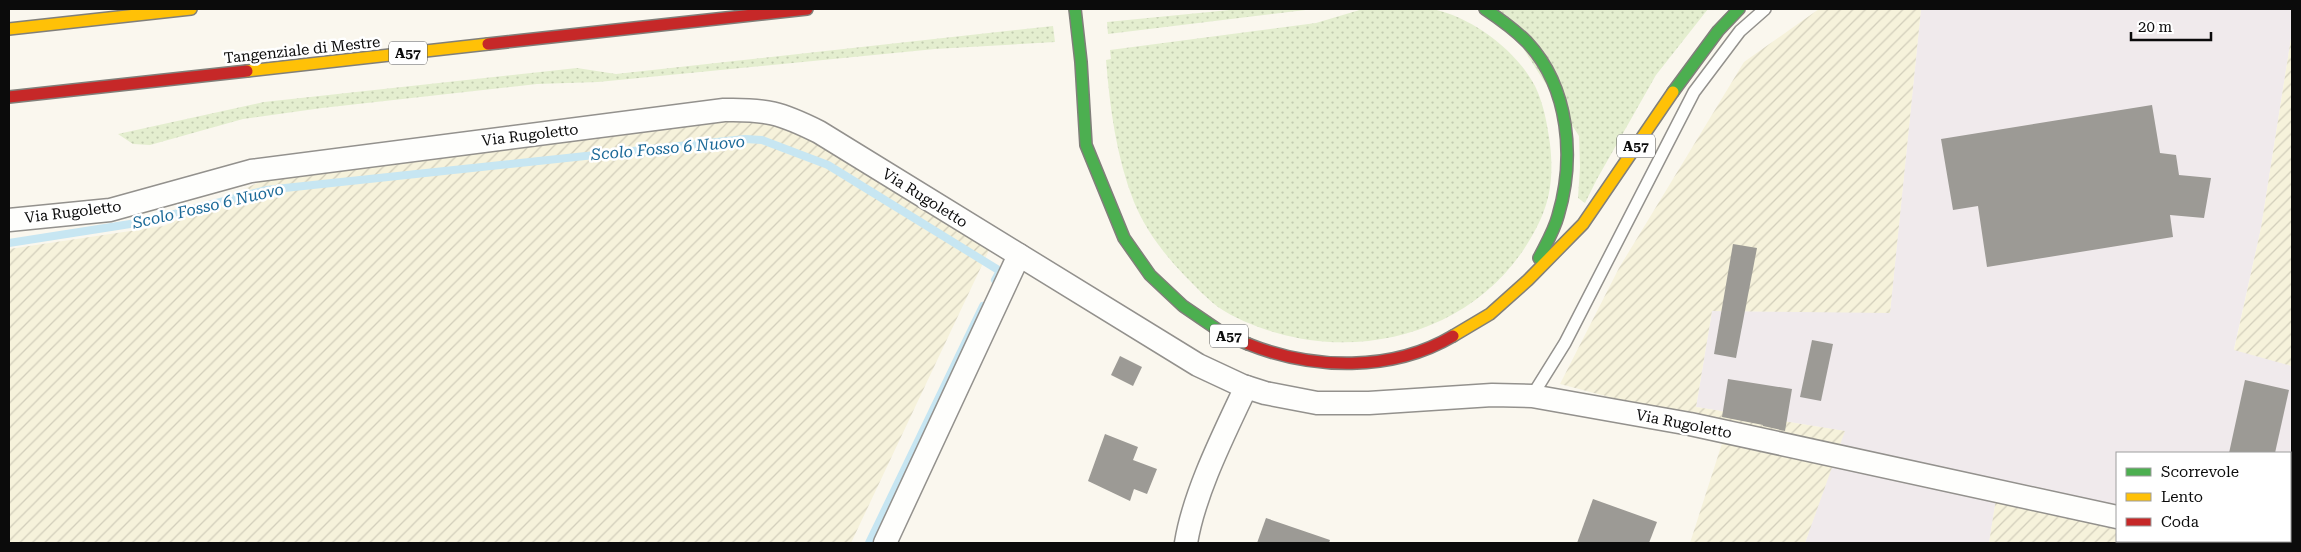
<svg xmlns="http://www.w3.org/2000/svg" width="2301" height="552" viewBox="0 0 2301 552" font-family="'Roboto Serif',serif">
<defs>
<pattern id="farmland-furrows" width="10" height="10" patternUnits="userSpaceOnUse" patternTransform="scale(1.25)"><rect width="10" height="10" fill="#f6f2db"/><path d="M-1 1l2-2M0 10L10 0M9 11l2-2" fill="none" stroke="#d2cebb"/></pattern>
<pattern id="grass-dots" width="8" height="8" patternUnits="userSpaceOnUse" patternTransform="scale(1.25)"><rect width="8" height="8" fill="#e4eecf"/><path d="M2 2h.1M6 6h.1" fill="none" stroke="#c2cbb0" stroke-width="1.8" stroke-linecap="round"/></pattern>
</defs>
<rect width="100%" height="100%" fill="#faf7ee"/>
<!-- industrial -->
<polygon fill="#f0eaec" points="1921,9 2292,9 2292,32 2261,228 2234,349 2292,366 2292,492 2290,507 2290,453 2117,453 2117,508 1999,481 1989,543 1805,543 1844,431 1696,407 1712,311 1890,312"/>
<!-- farmland -->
<g fill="url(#farmland-furrows)">
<polygon points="1819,9 1921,9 1890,313 1712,311 1696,407 1845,431 1805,543 1690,543 1726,431 1693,419 1560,384 1619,268 1744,62"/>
<polygon points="2292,32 2292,366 2234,350 2261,228"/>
<polygon points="770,112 991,246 851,543 9,543 9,249 164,226 281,172"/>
<polygon points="1999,480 2117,508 2117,541 2257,541 2268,543 1989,543"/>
</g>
<!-- grass -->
<g fill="url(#grass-dots)">
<polygon points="1240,9 1314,9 1108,34 1107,22"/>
<path d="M1363,9C1384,9 1413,5 1433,9C1473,18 1516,50 1535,86C1544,105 1547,123 1550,144C1555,188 1547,215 1522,252C1468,330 1367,359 1277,333C1256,327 1236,319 1218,307C1206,298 1195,286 1185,276C1164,254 1146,231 1134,202C1116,156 1110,108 1106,60L1111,59L1110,50L1316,23Z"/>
<polygon points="1498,9 1708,9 1656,75 1597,179 1585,203 1578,198 1580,167 1579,136"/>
<polygon points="1053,26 1055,42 935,49 598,82 537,84 322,108 243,119 150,145 133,144 118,134 264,102 577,68 616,74"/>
</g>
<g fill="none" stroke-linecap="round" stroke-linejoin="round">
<!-- stream -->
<g stroke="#c7e6f2" stroke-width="8">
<polyline points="9,243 143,222 266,190 745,139 762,140 828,165 1000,271 995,280"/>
<polyline points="869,543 983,306"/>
</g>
</g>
<!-- building -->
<g fill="#9c9a95">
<polygon points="2152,105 2160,153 2176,155 2179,175 2211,178 2204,218 2170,215 2173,237 1987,267 1978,206 1953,210 1941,139"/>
<polygon points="1733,244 1757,248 1736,358 1714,354"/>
<polygon points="1812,340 1833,344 1821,401 1800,397"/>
<polygon points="1120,356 1142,367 1133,386 1111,375"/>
<polygon points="1728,379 1792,389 1785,431 1763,426 1763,425 1722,417"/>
<polygon points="2245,380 2289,390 2275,453 2229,453"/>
<polygon points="1105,434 1138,447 1133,460 1157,469 1147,494 1134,489 1130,501 1088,481"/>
<polygon points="1593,499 1657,522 1649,543 1577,543"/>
<polygon points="1266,518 1330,540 1329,543 1257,543"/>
</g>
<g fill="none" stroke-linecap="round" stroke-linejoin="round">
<!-- lane casing -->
<g stroke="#93918d" stroke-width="14">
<polyline id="lane" points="1532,396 1565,343 1694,92 1740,31 1765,9"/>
</g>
<!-- street casing -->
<g stroke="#93918d" stroke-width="25">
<g id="street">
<path d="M9,220L110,210L251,171L724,110C766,109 781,113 819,132L1198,365L1243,386L1265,393L1317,403H1369L1492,395L1532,396L1690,424L2117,517"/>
<polyline points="2228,541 2239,543"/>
<polyline points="885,543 1019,255"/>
<path d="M1186,543C1194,493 1224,434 1246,387"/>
</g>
</g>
<!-- fast casing -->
<g stroke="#807f7a" stroke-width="14">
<g id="fast">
<polyline points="1075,9 1081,62 1086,145 1124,238 1150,275 1183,306 1224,334 1248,344"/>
<path d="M1485,9C1500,19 1514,29 1527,42C1570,88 1575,159 1558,216C1554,231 1546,244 1539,258"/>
<polyline points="1673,92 1718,31 1739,9"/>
</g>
</g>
<!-- slow casing -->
<g stroke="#807f7a" stroke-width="14">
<g id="slow">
<polyline points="9,29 191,9"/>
<polyline points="247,71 488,44"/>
<polyline points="1453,336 1490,314 1528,280 1583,224 1673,92"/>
</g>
</g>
<!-- jam casing -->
<g stroke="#807f7a" stroke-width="14">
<g id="jam">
<polyline points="488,44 807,9"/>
<polyline points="9,97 247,71"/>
<path d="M1248,344C1313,370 1392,372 1453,336"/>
</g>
</g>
<!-- lane -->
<use href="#lane" stroke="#fefefc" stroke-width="11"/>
<!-- street -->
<use href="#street" stroke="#fefefc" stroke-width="22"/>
<!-- fast -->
<use href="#fast" stroke="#4caf50" stroke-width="11"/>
<!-- slow -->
<use href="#slow" stroke="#ffc107" stroke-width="11"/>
<!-- jam -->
<use href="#jam" stroke="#c62828" stroke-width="11"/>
</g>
<g text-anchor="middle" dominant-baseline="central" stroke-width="5" stroke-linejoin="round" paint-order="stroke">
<!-- shield labels -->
<g fill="#fff" stroke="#545454" stroke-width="1">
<rect x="389" y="41.5" width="38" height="23" rx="4"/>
<rect x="1617" y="134.5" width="38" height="23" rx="4"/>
<rect x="1210" y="324.5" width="38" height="23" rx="4"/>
</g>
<g font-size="14" font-weight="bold" fill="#0b0b0b">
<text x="408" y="53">A57</text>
<text x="1636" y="146">A57</text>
<text x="1229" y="336">A57</text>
</g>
<!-- street labels -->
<g font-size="15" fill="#0b0b0b" stroke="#fff">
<text transform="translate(302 50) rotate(-6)">Tangenziale di Mestre</text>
<text transform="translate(530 135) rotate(-7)">Via Rugoletto</text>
<text transform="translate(925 198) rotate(32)">Via Rugoletto</text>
<text transform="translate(73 212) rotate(-7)">Via Rugoletto</text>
<text transform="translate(1684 424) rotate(11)">Via Rugoletto</text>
</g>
<!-- water labels -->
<g font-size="16" font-style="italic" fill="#1b6997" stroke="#fff">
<text transform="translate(668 148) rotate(-5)">Scolo Fosso 6 Nuovo</text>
<text transform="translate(208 206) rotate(-13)">Scolo Fosso 6 Nuovo</text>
</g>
</g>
<!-- border -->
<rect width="2301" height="552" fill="none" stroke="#0b0b0b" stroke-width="20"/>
<!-- legend -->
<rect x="2116" y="452" width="175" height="90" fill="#ffffff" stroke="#9d9d9d"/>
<rect x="2126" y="468" width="25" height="8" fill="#4caf50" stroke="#9d9d9d"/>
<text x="2161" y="477" font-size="15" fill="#0b0b0b">Scorrevole</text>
<rect x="2126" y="493" width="25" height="8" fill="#ffc107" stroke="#9d9d9d"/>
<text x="2161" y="502" font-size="15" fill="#0b0b0b">Lento</text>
<rect x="2126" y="518" width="25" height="8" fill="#c62828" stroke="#9d9d9d"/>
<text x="2161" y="527" font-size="15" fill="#0b0b0b">Coda</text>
<!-- scale -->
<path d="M2131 32v8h80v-8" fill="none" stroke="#0b0b0b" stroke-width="2.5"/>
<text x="2138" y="32" font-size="15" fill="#0b0b0b" stroke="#ffffff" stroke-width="4" paint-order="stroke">20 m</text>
</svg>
